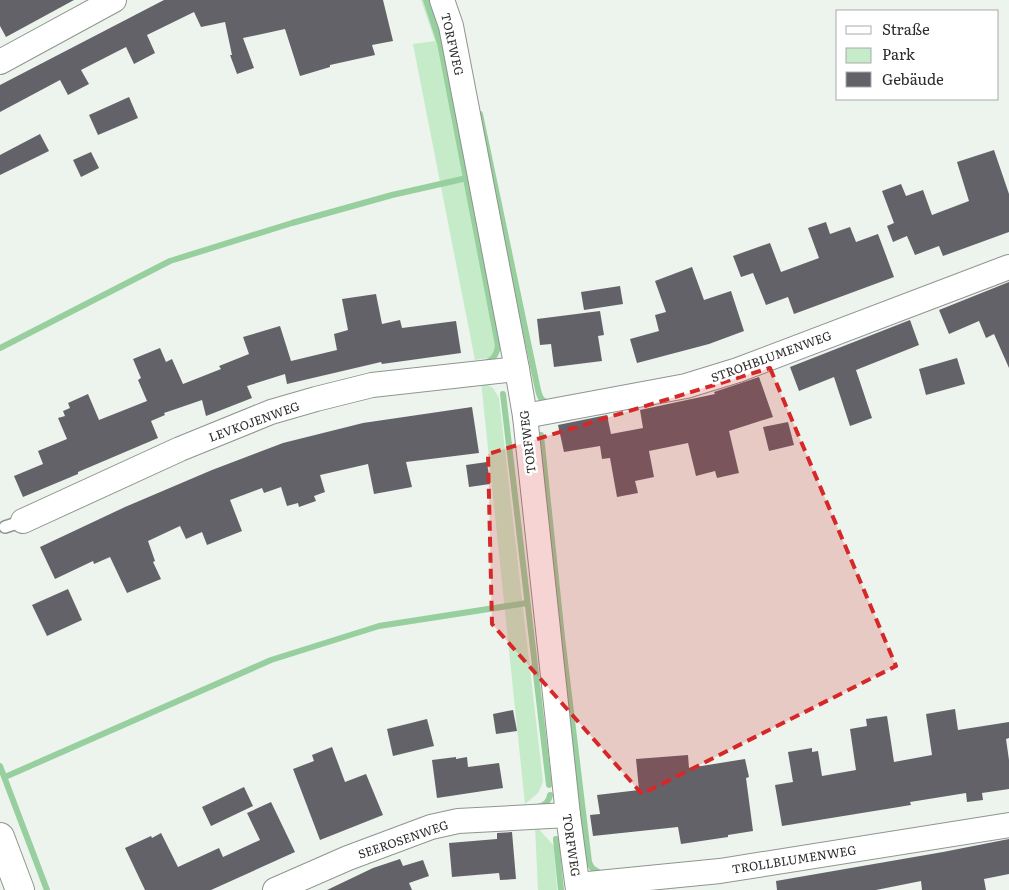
<svg xmlns="http://www.w3.org/2000/svg" width="1009" height="890" viewBox="0 0 1009 890" font-family="Literata,serif">
<rect width="100%" height="100%" fill="#edf3ed"/>
<!-- green -->
<g fill="#c5ebc9">
<polygon points="421,0 430,0 441,31 502,349 492,357 475,360 413,44 435,41"/>
<polygon points="481,381 493,388 499,398 543,782 538,793 525,804"/>
<polygon points="535,825 554,846 557,890 538,890"/>
</g>
<g fill="none" stroke-linecap="round" stroke-linejoin="round">
<!-- stream -->
<g stroke="#97cf9e" stroke-width="6">
<path d="M426,0L440,43L498,345C497,355 493,361 483,363"/>
<path d="M480,114L538,390C540,398 542,402 550,403"/>
<polyline points="0,348 170,261 292,223 392,195 467,178"/>
<polyline points="503,394 549,785"/>
<polyline points="541,435 562,637 589,862 592,868 600,873"/>
<polyline points="0,766 47,890"/>
<polyline points="5,777 271,660 379,626 527,603"/>
<path d="M538,807C545,805 549,802 550,795"/>
<polyline points="556,839 561,890"/>
</g>
</g>
<!-- building -->
<g fill="#636269">
<polygon points="0,0 74,0 6,37 0,26"/>
<polygon points="164,0 383,0 393,41 372,45 375,55 330,65 330,67 300,76 285,29 243,38 254,68 237,74 230,55 232,55 225,22 201,27 194,12 147,35 155,53 134,64 126,47 81,70 89,84 68,95 60,80 0,112 0,85"/>
<polygon points="129,97 138,118 98,135 89,115"/>
<polygon points="40,134 49,151 0,175 0,155"/>
<polygon points="994,150 1009,194 1009,232 943,256 939,246 915,255 907,236 893,242 887,226 894,223 882,191 901,184 906,196 923,190 932,215 969,201 957,162"/>
<polygon points="91,152 99,168 81,177 73,160"/>
<polygon points="826,222 830,234 850,227 856,242 878,234 894,277 794,314 788,297 766,305 753,273 741,277 733,256 770,243 781,272 819,258 808,228"/>
<polygon points="692,267 704,300 731,291 744,331 709,344 637,363 630,339 659,331 655,315 666,312 655,281"/>
<polygon points="1009,282 1009,368 994,334 986,338 979,321 949,334 939,310"/>
<polygon points="620,286 623,304 584,310 581,292"/>
<polygon points="376,294 382,324 400,320 402,328 456,321 461,353 382,364 381,362 287,384 285,374 247,386 252,398 206,416 202,400 164,413 165,415 151,421 158,438 78,472 78,474 23,497 14,476 43,464 38,451 67,439 58,418 65,416 63,411 70,408 68,403 88,394 99,420 147,401 138,380 141,378 133,359 160,348 166,362 172,359 183,384 221,369 219,366 249,354 243,337 280,326 291,361 337,350 334,334 348,330 342,299"/>
<polygon points="600,311 604,335 598,336 602,361 554,367 551,344 540,345 537,319"/>
<polygon points="910,320 919,345 856,370 872,418 850,426 834,377 799,391 790,367"/>
<polygon points="957,358 965,384 926,395 919,369"/>
<polygon points="759,377 773,417 729,431 739,473 717,478 715,471 696,476 688,443 649,451 654,477 635,481 638,493 617,497 610,458 602,459 600,446 564,452 558,425 607,415 611,434 643,428 640,410 715,394 714,392"/>
<polygon points="472,407 479,453 406,462 412,487 374,494 368,464 320,475 325,492 314,496 316,501 299,507 298,503 287,506 281,487 264,493 262,488 230,500 242,531 207,545 202,532 186,539 180,526 148,541 155,561 153,562 161,579 127,593 110,557 94,564 93,561 55,579 40,547 125,507 212,470 283,443 363,423"/>
<polygon points="788,422 794,445 769,451 763,427"/>
<polygon points="487,462 490,484 469,487 466,465"/>
<polygon points="68,589 82,620 47,636 32,605"/>
<polygon points="955,709 958,730 1009,722 1009,738 1006,739 1009,760 1009,789 982,793 983,800 967,802 966,793 910,802 911,805 782,826 775,785 793,782 788,752 812,748 812,752 818,751 822,776 856,770 850,729 867,726 866,719 887,716 894,762 932,755 926,714"/>
<polygon points="513,710 517,731 496,734 493,714"/>
<polygon points="427,719 434,746 393,756 387,729"/>
<polygon points="332,747 345,782 366,774 383,815 320,840 293,769 314,761 312,755"/>
<polygon points="688,755 689,768 745,759 749,777 746,778 753,831 728,835 728,837 681,844 678,827 593,836 590,815 600,814 597,795 639,790 636,759"/>
<polygon points="456,757 456,759 467,757 468,767 499,763 503,788 437,798 432,760"/>
<polygon points="244,787 253,806 211,826 202,807"/>
<polygon points="271,802 295,852 211,890 145,890 125,848 151,836 152,838 161,833 178,867 219,848 223,857 260,840 247,813"/>
<polygon points="512,832 516,879 500,880 499,873 452,877 449,843 497,839 497,833"/>
<polygon points="1009,839 1009,874 984,879 986,890 922,890 921,881 876,890 777,890 776,881 943,852"/>
<polygon points="400,859 403,866 423,860 429,876 409,883 412,890 327,890 373,868"/>
</g>
<g fill="none" stroke-linecap="round" stroke-linejoin="round">
<!-- service casing -->
<g stroke="#8f958f" stroke-width="14">
<polyline id="service" points="5,527 23,521"/>
</g>
<!-- minor casing -->
<g stroke="#8f958f" stroke-width="26">
<g id="minor">
<polyline points="442,0 451,26 517,369 525,416 568,815 578,890"/>
<polyline points="0,62 114,0"/>
<polyline points="525,416 686,386 738,370 1009,267"/>
<polyline points="23,521 180,449 271,412 316,399 372,385 517,369"/>
<polyline points="578,885 720,871 1009,825"/>
<polyline points="275,890 348,858 431,827 458,821 568,815"/>
</g>
</g>
<!-- tertiary casing -->
<g stroke="#8f958f" stroke-width="30">
<polyline id="tertiary" points="0,837 20,890"/>
</g>
<!-- service -->
<use href="#service" stroke="#fff" stroke-width="11"/>
<!-- minor -->
<use href="#minor" stroke="#fff" stroke-width="24"/>
<!-- tertiary -->
<use href="#tertiary" stroke="#fff" stroke-width="28"/>
</g>
<!-- marked area -->
<path fill="#d62828" fill-opacity="0.2" stroke="#d62828" stroke-width="4" stroke-dasharray="10 6" stroke-linejoin="round" d="M770,368L896,666L642,794L492,624L488,454Z"/>
<g text-anchor="middle" dominant-baseline="central" stroke-width="5" stroke-linejoin="round" paint-order="stroke">
<!-- street labels -->
<g font-size="12" fill="#2a2c2a" stroke="#fff">
<text transform="translate(453 44) rotate(77)">TORFWEG</text>
<text transform="translate(771 356) rotate(-20)">STROHBLUMENWEG</text>
<text transform="translate(254 421) rotate(-20)">LEVKOJENWEG</text>
<text transform="translate(527 442) rotate(-97)">TORFWEG</text>
<text transform="translate(403 839) rotate(-19)">SEEROSENWEG</text>
<text transform="translate(572 845) rotate(82)">TORFWEG</text>
<text transform="translate(794 859) rotate(-9)">TROLLBLUMENWEG</text>
</g>
</g>
<!-- legend -->
<rect x="836" y="10" width="162" height="90" fill="#ffffff" stroke="#aaabaa"/>
<rect x="846" y="26" width="25" height="8" fill="#ffffff" stroke="#aaabaa"/>
<text x="882" y="35" font-size="15" fill="#2a2c2a">Straße</text>
<rect x="846" y="48" width="25" height="15" fill="#c5ebc9" stroke="#aaabaa"/>
<text x="882" y="60" font-size="15" fill="#2a2c2a">Park</text>
<rect x="846" y="72" width="25" height="15" fill="#636269" stroke="#aaabaa"/>
<text x="882" y="85" font-size="15" fill="#2a2c2a">Gebäude</text>
</svg>
